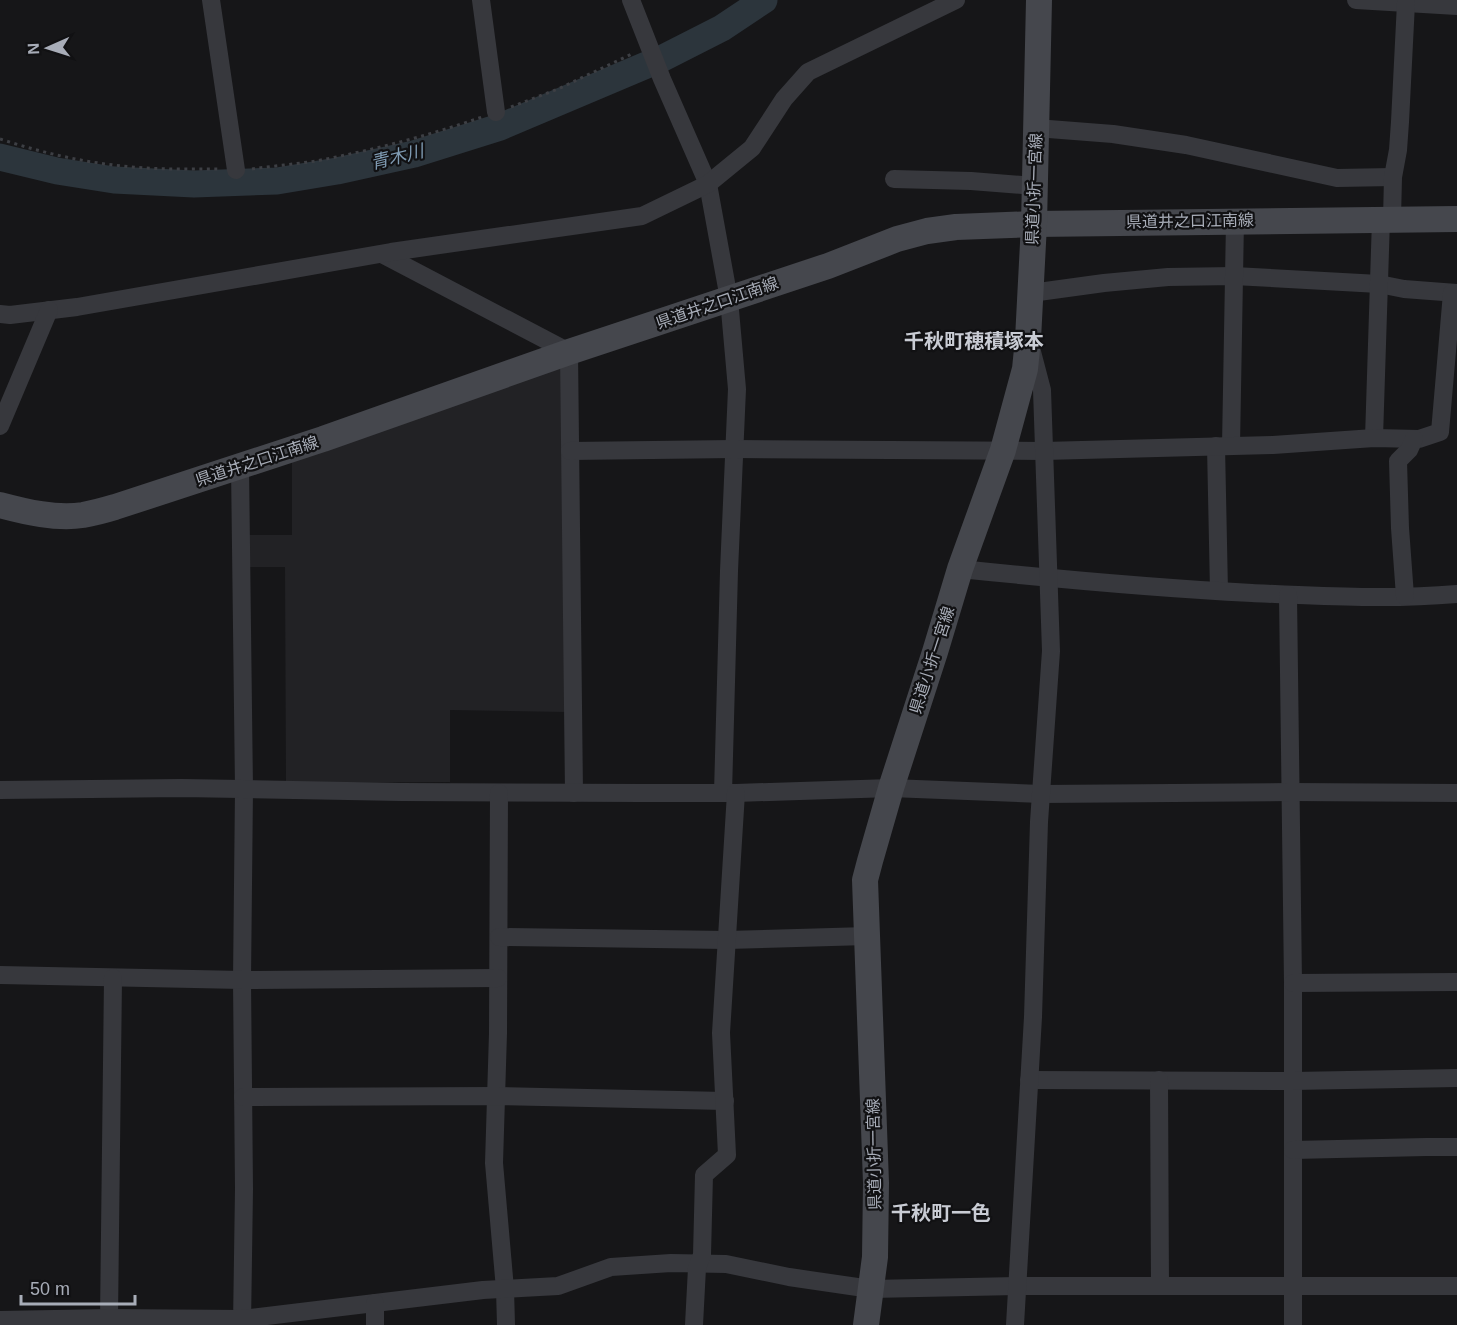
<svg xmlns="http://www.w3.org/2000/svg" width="1457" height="1325" viewBox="0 0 1457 1325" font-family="Arial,'Noto Sans JP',sans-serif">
<rect width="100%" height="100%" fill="#161618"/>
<!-- built -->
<polygon fill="#222225" points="562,363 566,712 450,710 450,782 286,783 285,567 245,567 245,535 292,535 292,457"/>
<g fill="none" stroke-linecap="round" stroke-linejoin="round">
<!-- river -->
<polyline stroke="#2c353c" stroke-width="27" points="0,157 57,171 114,180 194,184 277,181 337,171 414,154 500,127 663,58 722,28 764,0"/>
<!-- path -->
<g stroke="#3d3f44" stroke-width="3" stroke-dasharray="3 4.5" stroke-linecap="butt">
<polyline points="511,107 558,89 634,53"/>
<path d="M0,139C40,152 81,162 123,166C156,170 189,169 221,169"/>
<path d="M252,169C273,166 295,164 316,161C373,150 428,136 482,117"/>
</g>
<!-- street -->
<g stroke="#37383d" stroke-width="18">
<polyline points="211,0 236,170"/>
<polyline points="481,0 496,112"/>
<polyline points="631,0 662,79 708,184 729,299 737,389 729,571 723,793"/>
<polyline points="1356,0 1457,6"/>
<polyline points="1036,128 1113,134 1186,145 1337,178 1393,177"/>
<polyline points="894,179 971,181 1035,186"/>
<polyline points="1392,219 1393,177 1398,150 1400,122 1406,3"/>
<polyline points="382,254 569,352 574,793"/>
<polyline points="1031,293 1104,283 1168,277 1234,276 1379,284 1404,289 1457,293"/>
<polyline points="0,314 10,315 77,307 391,252 642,216 708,184 752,148 784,99 808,72 956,0"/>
<polyline points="0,426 49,310"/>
<polyline points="1374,438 1381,219"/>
<polyline points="1216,446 1219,591"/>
<polyline points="1231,446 1235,221"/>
<polyline points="570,451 734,449 1044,451 1273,445 1374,438 1419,439 1440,432 1452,293"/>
<polyline points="240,466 244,789 242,980 244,1189 242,1325"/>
<path d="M960,569C1057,579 1154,588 1252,593C1319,596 1389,600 1457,594"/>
<polyline points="1288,595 1293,983 1293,1325"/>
<polyline points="1405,596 1400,528 1398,461 1409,450 1414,439"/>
<polyline points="0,790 182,788 401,792 643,793 736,793 891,788 1041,794 1291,792 1457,793"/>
<polyline points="499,793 498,1033 494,1163 505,1289 506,1325"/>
<polyline points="499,937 727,940 867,936"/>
<polyline points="0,975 242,980 498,978"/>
<polyline points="1293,983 1457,982"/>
<polyline points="1029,1080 1293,1081 1457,1078"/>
<polyline points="1159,1080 1160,1286"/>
<polyline points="243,1097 496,1096 725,1101"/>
<polyline points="1293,1150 1426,1147 1457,1147"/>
<polyline points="109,1318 113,978"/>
<polyline points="0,1320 109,1318 242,1319 483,1290 558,1286 611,1267 671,1263 726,1264 789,1277 871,1289 1017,1286 1457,1286"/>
<polyline points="375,1325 375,1303"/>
<polyline points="694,1325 697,1268 702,1255 704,1175 727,1155 721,1033 736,793"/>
<polyline points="1015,1325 1033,1017 1039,822 1051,651 1042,390 1031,348"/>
</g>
<!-- secondary -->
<g stroke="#45474d" stroke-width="26">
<path d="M0,505C26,512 56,519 83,515C94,513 105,510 115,507L323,439L569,352L828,266L897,239L927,231L956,227L1034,224L1457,219"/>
<polyline points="866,1325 875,1257 876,1183 865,880 870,861 891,788 935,652 960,569 1003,450 1025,369 1028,339 1034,224 1039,0"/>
</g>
</g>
<g text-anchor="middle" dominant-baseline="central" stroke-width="4.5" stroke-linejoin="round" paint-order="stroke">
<!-- street labels -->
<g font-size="16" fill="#a8adb8" stroke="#111113">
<text transform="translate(1034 189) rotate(-88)">県道小折一宮線</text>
<text transform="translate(1190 221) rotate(-1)">県道井之口江南線</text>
<text transform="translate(717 303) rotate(-19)">県道井之口江南線</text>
<text transform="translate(257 461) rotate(-18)">県道井之口江南線</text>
<text transform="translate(932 660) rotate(-72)">県道小折一宮線</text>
<text transform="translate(874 1154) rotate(-91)">県道小折一宮線</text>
</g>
<!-- water labels -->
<g font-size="18" font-style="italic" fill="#7f9bb3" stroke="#111113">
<text transform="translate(397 157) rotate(-14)">青木川</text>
</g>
<!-- quarter labels -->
<g font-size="20" font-weight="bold" fill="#c9ccd4" stroke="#111113">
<text x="974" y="341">千秋町穂積塚本</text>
<text x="941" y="1213">千秋町一色</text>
</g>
</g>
<!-- north arrow -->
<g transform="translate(48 48) rotate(267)" stroke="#111113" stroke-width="4.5" paint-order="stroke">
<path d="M0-4.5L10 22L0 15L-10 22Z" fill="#a8adb8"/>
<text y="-9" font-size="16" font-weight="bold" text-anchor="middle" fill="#a8adb8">N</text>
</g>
<!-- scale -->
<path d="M21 1295v9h114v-9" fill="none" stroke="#a8adb8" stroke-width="3"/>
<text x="30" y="1295" font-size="18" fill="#a8adb8" stroke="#111113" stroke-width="4.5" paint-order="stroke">50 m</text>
</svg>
